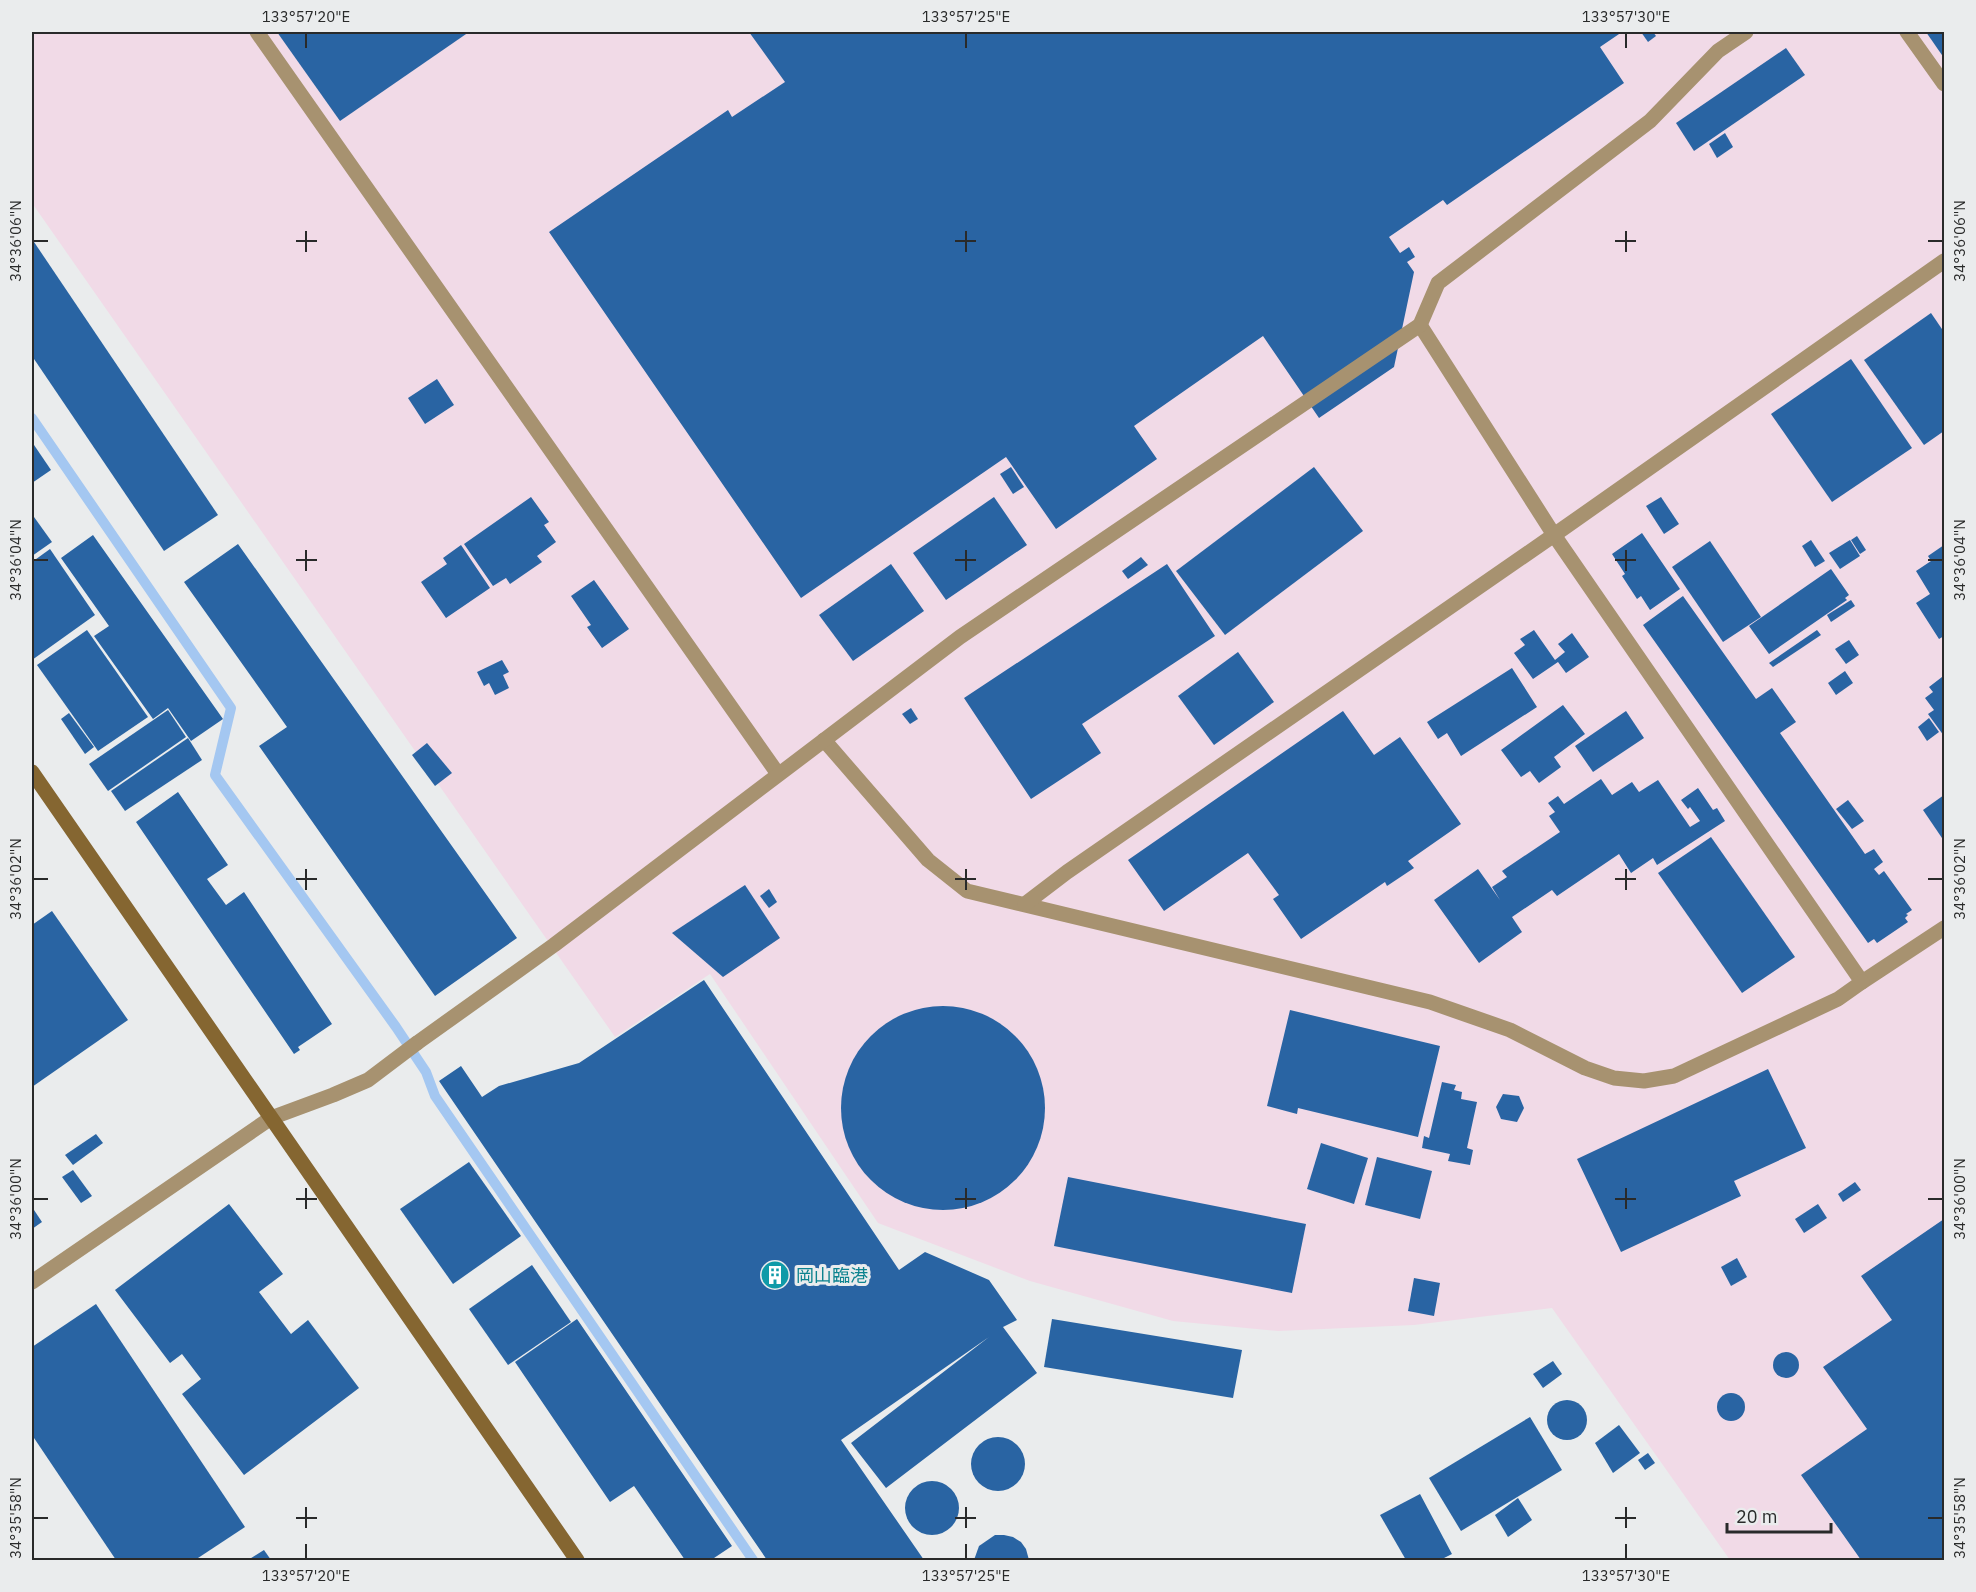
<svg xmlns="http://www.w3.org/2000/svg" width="1976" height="1592" viewBox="0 0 1976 1592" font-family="'IBM Plex Sans','Noto Sans JP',sans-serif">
<rect width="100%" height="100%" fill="#eaeced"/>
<!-- industrial -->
<polygon fill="#f1dae7" points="32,32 1944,32 1944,1560 1730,1560 1552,1308 1414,1325 1278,1331 1173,1321 1030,1281 878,1223 710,974 615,1037 32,203"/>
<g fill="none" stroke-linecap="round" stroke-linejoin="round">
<!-- stream -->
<polyline stroke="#a4c7f1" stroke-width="10" points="32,418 231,708 215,775 396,1027 426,1072 435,1096 753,1560"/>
</g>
<!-- building -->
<g fill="#2964a3">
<polygon points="277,32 469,32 340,121"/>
<polygon points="749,32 1622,32 1600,47 1624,83 1447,205 1443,200 1389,237 1400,253 1409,247 1415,257 1407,262 1414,272 1394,367 1319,418 1263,336 1134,426 1157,459 1056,529 1006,457 801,598 549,232 728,110 732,117 785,82"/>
<polygon points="1641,32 1653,32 1656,36 1648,42"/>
<polygon points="1926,32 1944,32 1944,58"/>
<polygon points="1786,48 1805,75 1694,151 1676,123"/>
<polygon points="1725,133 1733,147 1717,158 1709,144"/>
<polygon points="32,239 218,515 164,551 32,356"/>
<polygon points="1931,313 1944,332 1944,431 1924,445 1864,360"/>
<polygon points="1851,359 1912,448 1832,502 1771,414"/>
<polygon points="437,379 454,405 425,424 408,398"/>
<polygon points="32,442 51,470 32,483"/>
<polygon points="1011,467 1024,487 1013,494 1000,474"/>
<polygon points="1314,467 1363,531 1225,635 1176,571"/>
<polygon points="531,497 549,522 544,525 556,542 537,556 542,562 510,584 506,578 493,586 464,544"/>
<polygon points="994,497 1027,545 946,600 913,553"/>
<polygon points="1661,497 1679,524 1664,534 1646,506"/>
<polygon points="34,517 52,542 32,556 32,518"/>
<polygon points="1642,533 1680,589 1650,610 1641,596 1637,599 1622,576 1625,574 1612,554"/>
<polygon points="93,535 223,719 191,741 168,708 153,719 94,636 109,626 61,558"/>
<polygon points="1857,536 1866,550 1860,554 1851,540"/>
<polygon points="1811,540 1825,561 1815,567 1802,546"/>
<polygon points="1850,540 1860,556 1840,569 1829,553"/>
<polygon points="1710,541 1761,617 1723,642 1672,567"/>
<polygon points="238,544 517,938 435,996 259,746 287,727 184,582"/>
<polygon points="461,545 490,588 446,618 421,582 447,564 443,558"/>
<polygon points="1944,545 1944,636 1939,639 1916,603 1930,594 1916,571 1931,561 1928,556"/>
<polygon points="50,549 95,615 32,660 32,562"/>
<polygon points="1141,557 1148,565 1128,579 1122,571"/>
<polygon points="891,564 924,611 853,661 819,615"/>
<polygon points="1167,564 1215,636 1082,724 1101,753 1031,799 964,698"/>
<polygon points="1831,569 1849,595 1845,598 1847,600 1769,654 1749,626"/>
<polygon points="594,580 629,629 602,648 587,627 591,625 571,596"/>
<polygon points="1683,596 1756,699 1772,688 1796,722 1780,733 1865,854 1874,849 1883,862 1874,869 1879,875 1884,871 1912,910 1906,914 1908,915 1905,918 1908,922 1877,943 1874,939 1868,943 1643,625"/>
<polygon points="1851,600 1855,606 1831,622 1827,615"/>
<polygon points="87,630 148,717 98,751 37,665"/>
<polygon points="1534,630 1555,660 1565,652 1558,644 1572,633 1589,657 1566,673 1558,662 1533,679 1514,653 1525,645 1520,639"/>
<polygon points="1817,630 1821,635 1773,667 1769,663"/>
<polygon points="1849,640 1859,655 1846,664 1835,649"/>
<polygon points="1238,652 1274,702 1214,745 1178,696"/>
<polygon points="502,660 509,672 503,675 509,688 495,695 489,683 484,686 477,672"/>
<polygon points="1512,668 1537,707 1461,756 1447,733 1438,739 1427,722"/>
<polygon points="1845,671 1853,683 1836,695 1828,683"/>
<polygon points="1942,677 1944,681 1944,736 1928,714 1934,710 1925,698 1933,692 1929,687"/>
<polygon points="1563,705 1585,734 1554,757 1561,767 1539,783 1530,771 1521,777 1501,750"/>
<polygon points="911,708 918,719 910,724 902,714"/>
<polygon points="168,710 186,737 108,791 89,764"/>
<polygon points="1343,711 1374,755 1400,737 1461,824 1408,861 1414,868 1387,886 1385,882 1301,939 1273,899 1279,895 1248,853 1164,911 1128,860"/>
<polygon points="1626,711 1644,738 1593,772 1575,746"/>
<polygon points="69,713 94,747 85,754 61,719"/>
<polygon points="1929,718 1939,732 1927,741 1918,727"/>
<polygon points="188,738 202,760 125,811 111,791"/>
<polygon points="427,743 452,773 435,786 412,755"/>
<polygon points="1601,779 1612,795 1632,782 1639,792 1658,780 1690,827 1700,821 1690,807 1688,809 1681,800 1698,788 1713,810 1717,808 1725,821 1657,865 1653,858 1631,873 1619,854 1557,896 1552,890 1512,917 1522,932 1479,963 1434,900 1478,869 1500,900 1492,887 1507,877 1502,871 1560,832 1549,816 1555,812 1548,803 1558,796 1564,804"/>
<polygon points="178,792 228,865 207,879 226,905 244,892 332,1024 298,1047 300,1050 294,1054 136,822"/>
<polygon points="1944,795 1944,841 1923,810"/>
<polygon points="1848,800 1864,821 1852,829 1836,809"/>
<polygon points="1711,837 1795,957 1742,993 1658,873"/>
<polygon points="745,885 780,938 723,977 672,933"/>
<polygon points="769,889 777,902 769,908 760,896"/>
<polygon points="52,911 128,1020 32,1087 32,925"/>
<polygon points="704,980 899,1270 925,1252 989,1280 1017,1320 1003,1327 1037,1373 886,1488 851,1443 989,1337 841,1440 924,1560 767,1560 439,1081 461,1066 482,1097 499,1086 579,1063"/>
<circle cx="943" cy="1108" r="102"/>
<polygon points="1290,1010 1440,1046 1418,1137 1298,1108 1297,1114 1267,1106"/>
<polygon points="1768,1069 1806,1148 1734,1181 1741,1196 1621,1252 1577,1159"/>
<polygon points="1442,1082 1456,1085 1454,1090 1462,1092 1461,1099 1477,1102 1467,1148 1473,1150 1470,1165 1448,1161 1450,1154 1422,1148 1424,1136 1429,1138"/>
<polygon points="1503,1094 1519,1096 1524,1108 1517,1122 1501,1119 1496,1107"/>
<polygon points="96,1134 103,1143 73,1165 65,1155"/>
<polygon points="1321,1143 1368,1158 1354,1204 1307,1189"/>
<polygon points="1377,1157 1432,1171 1420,1219 1365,1205"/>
<polygon points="469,1162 521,1236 453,1284 400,1209"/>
<polygon points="73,1170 92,1196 81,1203 62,1177"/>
<polygon points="1068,1177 1306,1224 1292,1293 1054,1246"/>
<polygon points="1855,1182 1861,1190 1843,1202 1838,1194"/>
<polygon points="229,1204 283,1274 259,1292 291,1334 308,1320 359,1388 244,1475 182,1394 201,1379 182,1354 170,1363 115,1290"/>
<polygon points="1818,1204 1827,1218 1804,1233 1795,1219"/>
<polygon points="32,1207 42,1222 32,1229"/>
<polygon points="1944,1219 1944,1560 1861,1560 1801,1475 1867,1429 1823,1367 1892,1320 1861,1276"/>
<polygon points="1737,1258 1747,1277 1731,1286 1721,1267"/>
<polygon points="532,1265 571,1322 508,1365 469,1309"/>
<polygon points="1414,1278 1440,1283 1434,1316 1408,1311"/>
<polygon points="96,1304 245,1527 195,1560 116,1560 32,1435 32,1347"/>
<polygon points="577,1319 732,1546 711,1560 685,1560 634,1486 610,1502 515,1362"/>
<polygon points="1052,1319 1242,1350 1233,1398 1044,1367"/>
<circle cx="1786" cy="1365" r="13"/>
<polygon points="1553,1361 1562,1374 1543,1388 1533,1374"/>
<circle cx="1731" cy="1407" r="14"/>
<circle cx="1567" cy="1420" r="20"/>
<polygon points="1530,1417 1562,1470 1461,1531 1429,1478"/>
<polygon points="1619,1425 1640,1453 1613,1473 1595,1443"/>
<circle cx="998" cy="1464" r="27"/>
<polygon points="1648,1453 1655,1463 1645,1470 1638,1460"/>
<circle cx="932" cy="1508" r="27"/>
<polygon points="1420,1494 1452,1554 1440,1560 1406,1560 1380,1515"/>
<polygon points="1518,1498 1532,1520 1508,1537 1495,1515"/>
<polygon points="995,1535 1004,1535 1013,1537 1021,1542 1026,1549 1029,1560 974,1560 979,1546"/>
<polygon points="264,1550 271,1560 248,1560"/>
</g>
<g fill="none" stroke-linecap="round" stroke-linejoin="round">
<!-- lane -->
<g stroke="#a79270" stroke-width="15">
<polyline points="257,32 778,774"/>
<polyline points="1907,32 1944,84"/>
<polyline points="1420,325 1554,535 1862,982 1944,928"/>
<polyline points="824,740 928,860 967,891 1430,1002 1510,1030 1585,1068 1614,1078 1644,1081 1674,1076 1838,999 1862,982"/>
<polyline points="1025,904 1067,872 1554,535 1944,261"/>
<polyline points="417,1043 554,945 960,637 1420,325 1438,283 1650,121 1718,51 1746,32"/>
</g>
<!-- street -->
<polyline stroke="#a79270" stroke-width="15" points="32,1282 271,1118 333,1095 368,1080 417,1043"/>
<!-- secondary -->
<polyline stroke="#856631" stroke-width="15" points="32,772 577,1560"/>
</g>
<!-- ticks -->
<path fill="none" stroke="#292a2a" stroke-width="2" d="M306,33V48M966,33V48M1626,33V48M306,231V252M966,231V252M1626,231V252M33,241H48M296,241H317M955,241H976M1615,241H1636M1928,241H1943M306,550V571M966,550V571M1626,550V571M33,560H48M296,560H317M955,560H976M1615,560H1636M1928,560H1943M306,869V890M966,869V890M1626,869V890M33,879H48M296,879H317M955,879H976M1615,879H1636M1928,879H1943M306,1188V1209M966,1188V1209M1626,1188V1209M33,1199H48M296,1199H317M955,1199H976M1615,1199H1636M1928,1199H1943M306,1507V1528M966,1507V1528M1626,1507V1528M33,1518H48M296,1518H317M955,1518H976M1615,1518H1636M1928,1518H1943M306,1544V1559M966,1544V1559M1626,1544V1559"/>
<!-- icons -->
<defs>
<g id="building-disc" transform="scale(1.5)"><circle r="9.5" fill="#0f9aa8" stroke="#eaeced"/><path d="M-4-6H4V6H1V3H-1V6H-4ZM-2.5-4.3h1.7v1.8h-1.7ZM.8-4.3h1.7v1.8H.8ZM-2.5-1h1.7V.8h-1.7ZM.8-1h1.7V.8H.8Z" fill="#fff"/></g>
</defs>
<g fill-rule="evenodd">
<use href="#building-disc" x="775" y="1275"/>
</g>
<g text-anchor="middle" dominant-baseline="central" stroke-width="6" stroke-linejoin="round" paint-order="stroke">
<!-- culture labels -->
<g font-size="18" fill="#0d838f" stroke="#eaeced" text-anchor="start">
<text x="796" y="1275">岡山臨港</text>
</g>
</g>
<!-- border -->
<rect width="1976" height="1592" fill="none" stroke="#eaeced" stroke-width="66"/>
<!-- scale -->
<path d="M1727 1523v9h104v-9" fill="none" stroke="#292a2a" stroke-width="3"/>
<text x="1736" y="1523" font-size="18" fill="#292a2a" stroke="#eaeced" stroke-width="4.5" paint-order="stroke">20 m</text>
<rect x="33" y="33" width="1910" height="1526" fill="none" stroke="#292a2a" stroke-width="2"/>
<g font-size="15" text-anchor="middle" fill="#292a2a">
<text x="306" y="22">133°57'20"E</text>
<text x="966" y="22">133°57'25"E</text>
<text x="1626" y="22">133°57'30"E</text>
<text transform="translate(16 241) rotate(-90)" y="5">34°36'06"N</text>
<text transform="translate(1960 241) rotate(-90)" y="5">34°36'06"N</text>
<text transform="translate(16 560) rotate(-90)" y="5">34°36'04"N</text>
<text transform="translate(1960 560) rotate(-90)" y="5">34°36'04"N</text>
<text transform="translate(16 879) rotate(-90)" y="5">34°36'02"N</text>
<text transform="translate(1960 879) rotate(-90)" y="5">34°36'02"N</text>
<text transform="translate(16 1199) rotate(-90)" y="5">34°36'00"N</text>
<text transform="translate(1960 1199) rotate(-90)" y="5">34°36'00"N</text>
<text transform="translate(16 1518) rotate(-90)" y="5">34°35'58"N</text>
<text transform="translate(1960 1518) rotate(-90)" y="5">34°35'58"N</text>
<text x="306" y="1581">133°57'20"E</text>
<text x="966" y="1581">133°57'25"E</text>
<text x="1626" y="1581">133°57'30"E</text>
</g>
</svg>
